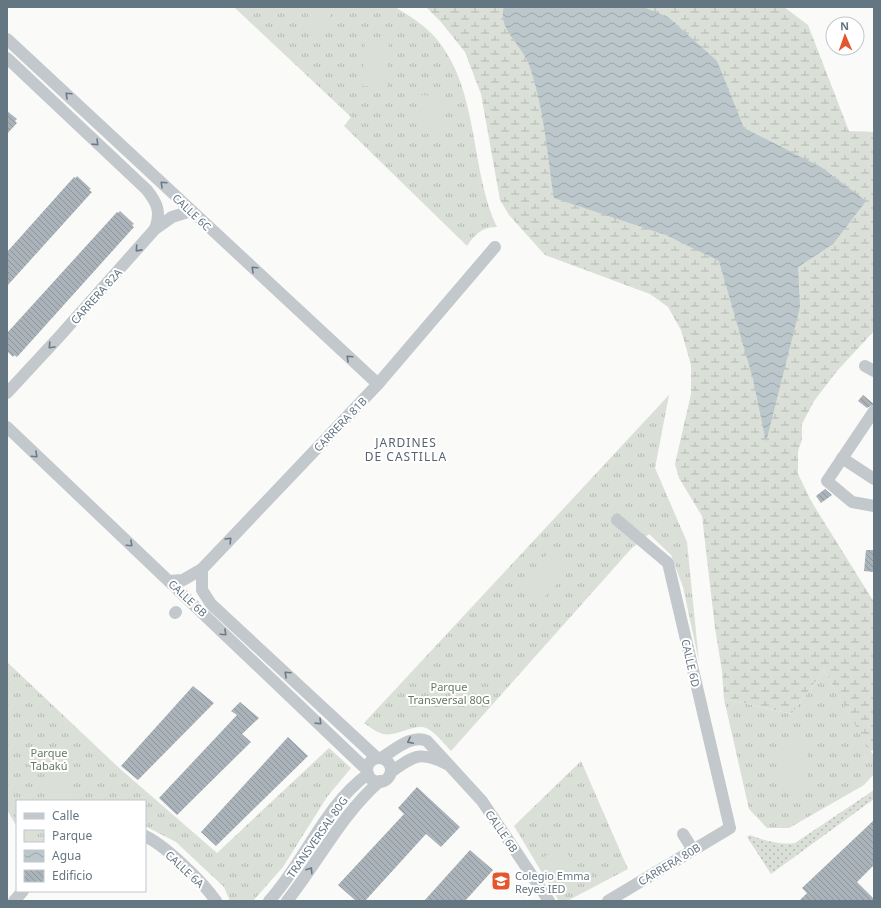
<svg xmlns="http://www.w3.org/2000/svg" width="881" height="908" viewBox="0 0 881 908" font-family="'Noto Sans',sans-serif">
<defs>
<pattern id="grass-dots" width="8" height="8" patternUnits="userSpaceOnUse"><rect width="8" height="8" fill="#dadfd7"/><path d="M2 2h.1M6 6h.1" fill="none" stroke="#b4b9b4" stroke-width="1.8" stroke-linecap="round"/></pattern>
<pattern id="wetland-marsh" width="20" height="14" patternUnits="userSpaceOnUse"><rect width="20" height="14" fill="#dadfd7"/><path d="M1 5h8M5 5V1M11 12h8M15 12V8" fill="none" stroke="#b4b9b4"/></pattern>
<pattern id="park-tufts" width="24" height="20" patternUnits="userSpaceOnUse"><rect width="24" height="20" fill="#dadfd7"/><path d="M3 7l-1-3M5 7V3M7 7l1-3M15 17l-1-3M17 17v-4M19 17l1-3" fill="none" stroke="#b4b9b4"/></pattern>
<pattern id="water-waves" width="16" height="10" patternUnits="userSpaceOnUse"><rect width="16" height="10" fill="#bbc7cb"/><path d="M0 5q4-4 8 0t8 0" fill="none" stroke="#9ca6aa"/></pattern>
<pattern id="building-back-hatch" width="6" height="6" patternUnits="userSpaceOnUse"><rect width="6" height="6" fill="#aab3b9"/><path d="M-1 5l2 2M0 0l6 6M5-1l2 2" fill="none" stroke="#8e969c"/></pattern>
</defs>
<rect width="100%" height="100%" fill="#fafaf8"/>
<!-- grass -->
<path fill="url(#grass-dots)" d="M874,790V799L771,874L747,837L750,835C766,841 778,845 795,843Z"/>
<!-- wetland -->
<polygon fill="url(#wetland-marsh)" points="426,7 784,7 808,25 849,131 874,132 874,331 837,371 814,401 802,424 802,440 798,451 798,474 811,501 874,602 874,749 870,752 824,670 792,714 724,699 722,671 715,628 702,516 679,478 675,464 691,394 691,365 681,330 668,307 650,294 545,255 509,215 500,200 481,94 465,52 441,22"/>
<!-- park -->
<g fill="url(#park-tufts)">
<path d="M234,7H395C408,15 423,24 434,36C480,88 469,167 497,227C482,227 475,234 467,246L344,126L351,117Z"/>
<path d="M669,395L655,468L687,542L699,662L683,587L671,555L649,534L631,549L451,751C444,744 437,734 428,729C416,722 398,737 383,734C376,732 370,727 364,723Z"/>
<polygon points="7,662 118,767 217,853 329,748 351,768 327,797 283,867 253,901 230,901 224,887 176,842 145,826 145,801 17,801 17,827 7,810"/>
<polygon points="824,670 870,751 874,755 874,774 864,785 789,828 767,828 749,809 724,699 792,714"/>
<polygon points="581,761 628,869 567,901 559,901 514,826"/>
</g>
<!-- pitch -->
<g fill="#dadfd7">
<polygon points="309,7 331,7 329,32 307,30"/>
<polygon points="365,39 389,40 387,87 362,86"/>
<polygon points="421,95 444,97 442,135 418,133"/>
<polygon points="550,551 570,570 540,602 520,584"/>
<polygon points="807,741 808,790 781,791 780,742"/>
<polygon points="73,753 74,801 47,801 46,754"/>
<polygon points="563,846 579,873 559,884 544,857"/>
</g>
<!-- water -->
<path fill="url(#water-waves)" d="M504,7H643L668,17L717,61L744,128L821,167L866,201L833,244L798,267L800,307L766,442L753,379L719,261L666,235L554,198C547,153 544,105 528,62C521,45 497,27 504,7Z"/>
<!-- building -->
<g fill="url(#building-back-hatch)">
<polygon points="7,111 17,119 15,121 17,123 7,134"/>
<polygon points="77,176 91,189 89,190 92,192 7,286 7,252 74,177 76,178"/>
<polygon points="120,211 134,224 132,225 134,227 17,357 14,355 13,357 7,351 7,333 117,212 118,213"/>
<polygon points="863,395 874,404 867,408 858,401"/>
<polygon points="825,489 832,495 821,503 816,496"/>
<polygon points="866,550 874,550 874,572 864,571"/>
<polygon points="193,686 214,703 138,780 121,766"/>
<polygon points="240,702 259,718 242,734 251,742 177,815 159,798 237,715 231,711"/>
<polygon points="288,737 308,756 216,846 201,832"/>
<polygon points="417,787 460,827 441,847 426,834 365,901 356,901 338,885 404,814 398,808"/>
<polygon points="874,820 874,865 857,882 874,899 874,901 799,901 807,893 802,888"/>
<polygon points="470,850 493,870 465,901 424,901"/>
</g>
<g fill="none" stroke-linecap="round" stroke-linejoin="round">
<!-- minor -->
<g stroke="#c3c8cc" stroke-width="12">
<polyline points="7,39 378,384"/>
<path d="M7,58L147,190C158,204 161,213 155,229"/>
<polyline points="865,366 874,371"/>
<polyline points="7,393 58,338 155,229 172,217 191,211"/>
<polyline points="874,411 827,481 852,502 874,506"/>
<polyline points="7,427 367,770"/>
<polyline points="842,458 874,479"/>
<polyline points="202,569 202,590 211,604 377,758"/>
<polyline points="169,581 183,580 202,569 378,384 495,247"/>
<polyline points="175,613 176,612"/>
<path d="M381,758C395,750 411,734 427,741L482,801L549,901"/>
<circle cx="379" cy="770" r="12"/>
<path d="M391,772C415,755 420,751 447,764"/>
<polyline points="683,834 693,850"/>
<path d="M145,836C166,846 203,882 216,901"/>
<polyline points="14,901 23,891"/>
<path d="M269,901C305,862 324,806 368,774"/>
<path d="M287,901C319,861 341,815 380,781"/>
<polyline points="608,901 730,828 668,563 617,520"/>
</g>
</g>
<!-- one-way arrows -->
<defs><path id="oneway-chevron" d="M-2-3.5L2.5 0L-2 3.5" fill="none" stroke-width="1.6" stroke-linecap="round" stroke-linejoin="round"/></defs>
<g stroke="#6a7a87">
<use href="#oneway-chevron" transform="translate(68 95) rotate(-137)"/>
<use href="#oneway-chevron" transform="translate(96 143) rotate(44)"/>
<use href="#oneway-chevron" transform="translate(163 184) rotate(-137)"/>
<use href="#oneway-chevron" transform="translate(138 249) rotate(132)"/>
<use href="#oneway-chevron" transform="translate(254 269) rotate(-137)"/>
<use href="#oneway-chevron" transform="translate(51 346) rotate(133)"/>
<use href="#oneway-chevron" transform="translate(349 358) rotate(-137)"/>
<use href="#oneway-chevron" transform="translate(35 455) rotate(43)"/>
<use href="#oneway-chevron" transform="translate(229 540) rotate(-46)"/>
<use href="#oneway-chevron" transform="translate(130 544) rotate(43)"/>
<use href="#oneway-chevron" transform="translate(224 633) rotate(43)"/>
<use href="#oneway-chevron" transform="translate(287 674) rotate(-137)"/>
<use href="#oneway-chevron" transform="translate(319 722) rotate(44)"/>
<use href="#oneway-chevron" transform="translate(410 741) rotate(153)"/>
<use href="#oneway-chevron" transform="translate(310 870) rotate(-57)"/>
</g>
<!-- icons -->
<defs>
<g id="school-square" transform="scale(1)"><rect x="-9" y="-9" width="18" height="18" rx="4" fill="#e4572e" stroke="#fff"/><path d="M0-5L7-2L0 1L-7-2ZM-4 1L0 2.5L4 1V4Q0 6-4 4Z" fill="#fff"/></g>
</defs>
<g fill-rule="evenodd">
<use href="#school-square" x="501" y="881"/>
</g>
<g text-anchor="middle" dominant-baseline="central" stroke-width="4" stroke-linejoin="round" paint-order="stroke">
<!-- street labels -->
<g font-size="11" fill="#657683" stroke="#fff">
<text transform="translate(192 212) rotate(43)">CALLE 6C</text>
<text transform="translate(96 296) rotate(-48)">CARRERA 82A</text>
<text transform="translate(340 424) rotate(-46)">CARRERA 81B</text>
<text transform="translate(188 598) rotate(43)">CALLE 6B</text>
<text transform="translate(691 663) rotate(77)">CALLE 6D</text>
<text transform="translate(502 831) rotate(56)">CALLE 6B</text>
<text transform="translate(317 837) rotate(-55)">TRANSVERSAL 80G</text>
<text transform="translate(669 864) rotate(-31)">CARRERA 80B</text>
<text transform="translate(185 869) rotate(43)">CALLE 6A</text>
</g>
<!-- park labels -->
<g font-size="11" fill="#687a64" stroke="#fff">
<text x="449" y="686">Parque<tspan x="449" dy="13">Transversal 80G</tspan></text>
<text x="49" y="752">Parque<tspan x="49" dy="13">Tabakú</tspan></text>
</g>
<!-- poi labels -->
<g font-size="11" fill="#657683" stroke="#fff" text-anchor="start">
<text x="515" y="875">Colegio Emma<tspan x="515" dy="13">Reyes IED</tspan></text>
</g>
<!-- neighbourhood labels -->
<g font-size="12" letter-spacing="1" fill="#57646e" stroke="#fff">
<text x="406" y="442">JARDINES<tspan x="406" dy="14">DE CASTILLA</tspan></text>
</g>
</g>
<!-- border -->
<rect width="881" height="908" fill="none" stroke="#657683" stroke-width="16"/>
<!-- legend -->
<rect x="16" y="800" width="130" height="92" fill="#ffffff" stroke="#c1c8cd"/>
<rect x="24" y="813" width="20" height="6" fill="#c3c8cc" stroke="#c1c8cd"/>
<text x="52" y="820" font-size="12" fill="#657683">Calle</text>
<rect x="24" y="830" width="20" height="12" fill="url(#park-tufts)" stroke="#c1c8cd"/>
<text x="52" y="840" font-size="12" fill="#657683">Parque</text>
<rect x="24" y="850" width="20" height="12" fill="url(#water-waves)" stroke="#c1c8cd"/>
<text x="52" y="860" font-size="12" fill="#657683">Agua</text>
<rect x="24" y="870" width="20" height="12" fill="url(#building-back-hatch)" stroke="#c1c8cd"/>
<text x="52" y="880" font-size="12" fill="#657683">Edificio</text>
<!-- north arrow -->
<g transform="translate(845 36) rotate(358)"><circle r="19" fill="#ffffff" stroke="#c1c8cd"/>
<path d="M0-3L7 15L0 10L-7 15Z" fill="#e4572e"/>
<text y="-6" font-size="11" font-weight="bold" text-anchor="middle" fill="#657683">N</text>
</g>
</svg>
